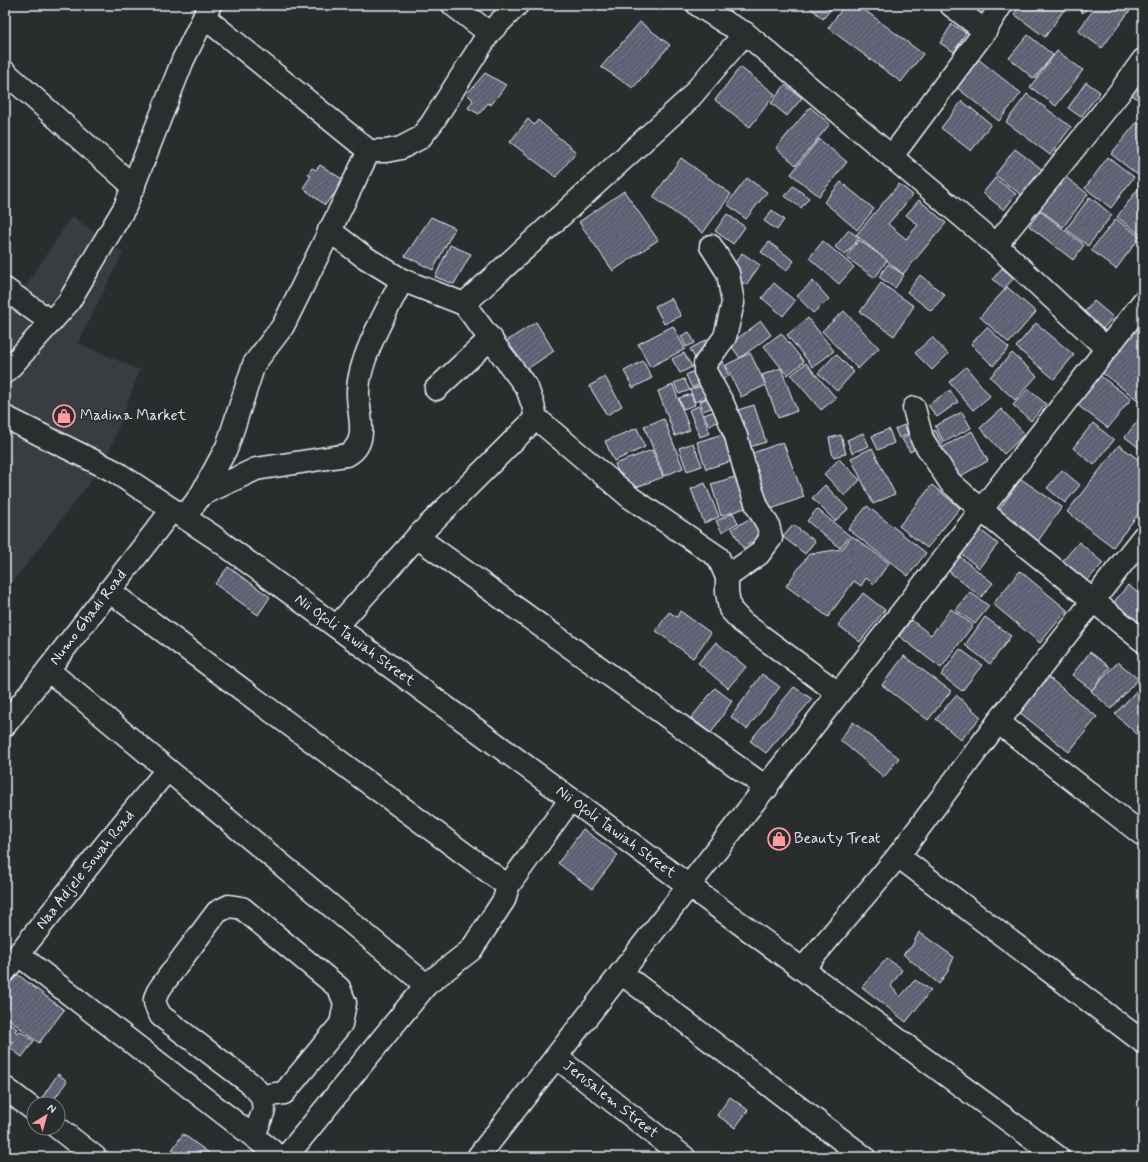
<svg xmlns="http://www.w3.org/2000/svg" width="1148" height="1162" viewBox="0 0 1148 1162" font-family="Mynerve,sans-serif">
<defs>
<pattern id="building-hatch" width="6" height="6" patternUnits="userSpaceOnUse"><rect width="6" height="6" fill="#5b6072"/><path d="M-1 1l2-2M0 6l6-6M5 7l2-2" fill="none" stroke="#737787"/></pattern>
</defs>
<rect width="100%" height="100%" fill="#2a2d2e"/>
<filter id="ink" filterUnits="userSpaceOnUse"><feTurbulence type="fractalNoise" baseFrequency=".025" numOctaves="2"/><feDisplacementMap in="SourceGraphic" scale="8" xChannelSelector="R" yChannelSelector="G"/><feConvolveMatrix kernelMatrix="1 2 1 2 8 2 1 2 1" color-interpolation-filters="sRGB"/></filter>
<g filter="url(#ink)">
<!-- built -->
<polygon fill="#393c42" points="72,216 123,253 78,343 140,370 105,463 5,592 5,317"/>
<!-- building -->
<g fill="url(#building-hatch)" stroke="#e8f1f8">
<polygon points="807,5 834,5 823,19"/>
<polygon points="845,5 858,5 923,54 901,82 828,28"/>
<polygon points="1021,5 1063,5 1066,7 1045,37 1014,14"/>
<polygon points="1073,5 1089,5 1083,13"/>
<polygon points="1097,5 1134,5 1102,48 1078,31"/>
<polygon points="640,22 670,45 633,88 601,67"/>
<polygon points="952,24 966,33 954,52 940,43"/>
<polygon points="1028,35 1053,55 1034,79 1009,58"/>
<polygon points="1057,51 1083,70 1056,106 1030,87"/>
<polygon points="978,59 1021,93 999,121 956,87"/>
<polygon points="740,67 775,94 750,127 715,100"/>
<polygon points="485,73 506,85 491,105 488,103 479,114 468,108 473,100 467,94"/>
<polygon points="1143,74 1143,103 1124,89"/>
<polygon points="1086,82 1100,92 1081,117 1068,108"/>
<polygon points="785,85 802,98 787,116 771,103"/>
<polygon points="1027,94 1071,127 1050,155 1006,122"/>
<polygon points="962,101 991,124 971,151 941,128"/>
<polygon points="810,107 830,124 796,165 776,148"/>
<polygon points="528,119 534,125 538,120 576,152 556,177 510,142"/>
<polygon points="1137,122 1143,127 1143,171 1139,176 1111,154"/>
<polygon points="819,139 847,162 819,196 791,174"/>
<polygon points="1015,149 1043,170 1023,196 995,175"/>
<polygon points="1108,157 1134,177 1111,208 1085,188"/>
<polygon points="681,158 731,194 703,233 653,197"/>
<polygon points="320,165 345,181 325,205 303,188 311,176 308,174 312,168 316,170"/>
<polygon points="1063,175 1088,194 1063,227 1038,208"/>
<polygon points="747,178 767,192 746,219 727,204"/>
<polygon points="995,178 1016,194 1004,210 983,193"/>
<polygon points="841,182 874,209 857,230 824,202"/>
<polygon points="899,184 913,195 888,224 906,239 918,225 906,215 919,200 946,223 903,274 856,235"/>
<polygon points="1141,185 1143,186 1143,237 1117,217"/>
<polygon points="793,186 809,198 801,208 785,196"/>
<polygon points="624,191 658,240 613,271 579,222"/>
<polygon points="1090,197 1112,215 1088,246 1066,229"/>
<polygon points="772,210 784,220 777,230 764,221"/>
<polygon points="1040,211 1084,245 1073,260 1029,226"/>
<polygon points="727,214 745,227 733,244 715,231"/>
<polygon points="431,217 455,228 433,270 405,256"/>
<polygon points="1116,219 1140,237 1116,269 1091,250"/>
<polygon points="849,230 859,238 845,255 835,247"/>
<polygon points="859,240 887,260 875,278 846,257"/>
<polygon points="823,241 854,267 839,284 809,258"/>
<polygon points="769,242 794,261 786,271 761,252"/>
<polygon points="450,245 471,254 454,284 435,277"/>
<polygon points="742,253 760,265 746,285 728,273"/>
<polygon points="888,264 904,275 895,288 879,277"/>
<polygon points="1002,268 1014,278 1004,289 993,279"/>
<polygon points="920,275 945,295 931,311 907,292"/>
<polygon points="813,281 829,299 813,313 797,296"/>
<polygon points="774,283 795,301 783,316 762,298"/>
<polygon points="881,283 914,306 894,336 860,312"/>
<polygon points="1007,287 1036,312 1009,343 980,317"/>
<polygon points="671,298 681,316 664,324 655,306"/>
<polygon points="1094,301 1113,317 1102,330 1083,314"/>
<polygon points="844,311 879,348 858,369 822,331"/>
<polygon points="1143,315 1143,404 1101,372"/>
<polygon points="808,318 834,351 813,367 787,335"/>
<polygon points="761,321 771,335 740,358 730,344"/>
<polygon points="536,322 554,351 524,371 505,342"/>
<polygon points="1036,323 1074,355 1054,379 1016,347"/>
<polygon points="673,326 685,349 650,367 638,344"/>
<polygon points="987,327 1009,348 993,366 971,344"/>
<polygon points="689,332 695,343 686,347 681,336"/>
<polygon points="781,333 804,362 787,375 764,346"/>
<polygon points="932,337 948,354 932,370 915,353"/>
<polygon points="706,340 712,351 696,360 690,349"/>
<polygon points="684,353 692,367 680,373 672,359"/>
<polygon points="750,353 766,385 741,397 726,365"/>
<polygon points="1012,353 1037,376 1015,400 990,377"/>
<polygon points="836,354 854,372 837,391 818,373"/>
<polygon points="720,357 729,376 717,382 708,363"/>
<polygon points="643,361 652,378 633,388 624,371"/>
<polygon points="806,363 836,398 821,410 791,375"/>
<polygon points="966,367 990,396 973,410 949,382"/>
<polygon points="781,368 797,411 778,418 762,375"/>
<polygon points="696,370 702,383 692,388 686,375"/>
<polygon points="1099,375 1131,399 1108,428 1076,404"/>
<polygon points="605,377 622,406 607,415 589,386"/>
<polygon points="684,379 690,390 679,394 674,383"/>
<polygon points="673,385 690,430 675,436 658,391"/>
<polygon points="703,385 708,397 695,402 690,390"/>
<polygon points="1028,389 1046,404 1031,421 1013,405"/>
<polygon points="950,390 958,402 937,417 928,405"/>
<polygon points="691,394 695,405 683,409 679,398"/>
<polygon points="711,397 714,407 703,411 700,401"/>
<polygon points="754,405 766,442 743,449 731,412"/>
<polygon points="699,406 710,433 700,437 689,410"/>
<polygon points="1001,409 1025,434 1004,454 980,428"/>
<polygon points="715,411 719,421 709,426 704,415"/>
<polygon points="962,412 971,428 944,442 935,426"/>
<polygon points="1143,414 1143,451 1125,437"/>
<polygon points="664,419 683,468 664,476 644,426"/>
<polygon points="1093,423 1114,440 1094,465 1073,448"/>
<polygon points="904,425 908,434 899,438 895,429"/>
<polygon points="637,428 645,447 614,461 605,441"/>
<polygon points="889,429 894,443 878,450 872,436"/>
<polygon points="935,430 943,444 931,451 923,437"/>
<polygon points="972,431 988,461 951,481 934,452"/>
<polygon points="729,432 738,459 706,469 697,442"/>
<polygon points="863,433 869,446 852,453 847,440"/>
<polygon points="912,433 920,446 910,452 902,439"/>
<polygon points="841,435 846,454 833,457 829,438"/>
<polygon points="783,442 804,497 763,512 742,457"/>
<polygon points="693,443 702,466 687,471 679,448"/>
<polygon points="1119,445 1143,463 1143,508 1113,547 1067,512"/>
<polygon points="872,448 895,494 873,504 851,458"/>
<polygon points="652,450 663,477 626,491 615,464"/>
<polygon points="839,459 860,480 845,496 824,474"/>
<polygon points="1062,470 1080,485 1065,503 1047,488"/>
<polygon points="738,476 748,507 721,516 711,484"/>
<polygon points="1021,479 1062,507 1038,541 997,513"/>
<polygon points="705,483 719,517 704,523 691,489"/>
<polygon points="825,485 848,509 835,521 812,498"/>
<polygon points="932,485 960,508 927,548 899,526"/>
<polygon points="867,506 926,553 908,576 848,529"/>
<polygon points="817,509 850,536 840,548 807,521"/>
<polygon points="733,513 738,523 722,532 716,521"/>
<polygon points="754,516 765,534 743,548 732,529"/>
<polygon points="793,525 815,541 805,554 783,537"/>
<polygon points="978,528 998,544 979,568 959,552"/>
<polygon points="852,536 889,563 874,584 866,578 861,586 854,581 828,617 786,586 809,554 842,549"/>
<polygon points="1079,542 1103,563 1083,585 1060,564"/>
<polygon points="959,556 993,583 981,597 947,570"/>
<polygon points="228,567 270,597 258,615 215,584"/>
<polygon points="1020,571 1067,610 1040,643 993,604"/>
<polygon points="1128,585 1143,597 1143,638 1108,609"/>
<polygon points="970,592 989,606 975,624 956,610"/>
<polygon points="863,593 885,610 860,642 838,625"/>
<polygon points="951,609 973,625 941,668 899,636 911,620 931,635"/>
<polygon points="680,611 711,633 693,658 656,631 669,612 677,617"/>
<polygon points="985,617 1011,636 990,664 965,645"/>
<polygon points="716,642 746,667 728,688 698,663"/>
<polygon points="960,649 982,665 962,691 941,675"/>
<polygon points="1090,652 1110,667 1092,690 1072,675"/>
<polygon points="904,656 951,691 928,720 882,685"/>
<polygon points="1118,662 1138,679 1111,709 1091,691"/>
<polygon points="762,674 780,687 747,729 731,717"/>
<polygon points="1046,675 1097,717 1069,752 1018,711"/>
<polygon points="794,687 812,699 766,753 750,741"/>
<polygon points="715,688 732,701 711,733 691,718"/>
<polygon points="1138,689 1143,693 1143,732 1139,736 1115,714"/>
<polygon points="956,695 981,717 961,740 936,719"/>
<polygon points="853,722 899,758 884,777 840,740"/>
<polygon points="583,829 618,855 592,889 558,863"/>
<polygon points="919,932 954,957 948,971 939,984 903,954 912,946"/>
<polygon points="887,958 902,970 891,986 900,997 915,980 931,990 906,1022 862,987"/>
<polygon points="13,971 64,1010 39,1043 5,1016 5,981"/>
<polygon points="5,1020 17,1029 15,1031 18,1033 20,1031 34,1041 22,1057 10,1048 14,1042 12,1041 8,1047 5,1045"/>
<polygon points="58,1074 67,1081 51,1104 47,1104 41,1099"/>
<polygon points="730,1097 748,1110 735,1128 717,1115"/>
<polygon points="183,1134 209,1153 206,1157 183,1157 172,1150"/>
</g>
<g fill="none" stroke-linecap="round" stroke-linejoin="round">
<!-- minor casing -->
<g stroke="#e8f1f8" stroke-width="25">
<g id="minor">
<polyline points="453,5 489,33"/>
<polyline points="698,5 726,23 745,33 996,245 1107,349"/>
<polyline points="951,5 985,31"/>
<polyline points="204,17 369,151 386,151 401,148 420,138 432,123 489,33 517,5"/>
<polyline points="5,72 134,187"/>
<polyline points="892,156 985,31 1001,5"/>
<polyline points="329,230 363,256 402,280 464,304 527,388 533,405 536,418 631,498 718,557 727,577 727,592 730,609 742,622 838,693"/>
<polyline points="996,245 1119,93 1143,60"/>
<polyline points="711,246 728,273 733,303 725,337 705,364 705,371 723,404 736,436 745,470 757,506 768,525 771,538 759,554 727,577"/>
<polyline points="5,289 51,322"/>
<polyline points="464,304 688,100 745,33"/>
<polyline points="5,373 68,303 125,207 183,60 210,5"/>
<polyline points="436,389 491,338"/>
<polyline points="914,408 922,439 950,482 980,509 1143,641"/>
<path id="s1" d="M5,417L114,471L214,537L1058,1157"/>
<path d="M201,495L256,469L347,455C371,442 357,413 358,391C359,357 387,311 402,280"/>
<polyline points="184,518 201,495 227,447 254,364 283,326 369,151"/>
<polyline points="417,537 767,788"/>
<polyline points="109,591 508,886"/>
<polyline points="337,626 417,537 536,418"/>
<polyline points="48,670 426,985"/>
<polyline points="998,722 1143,835"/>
<path id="s2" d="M5,725L172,510"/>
<polyline points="898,856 1143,1042"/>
<polyline points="19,955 280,1157"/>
<polyline points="803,969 898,856 998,722 1143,537"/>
<path id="s3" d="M5,971L102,849L167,770"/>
<polyline points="621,973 864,1157"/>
<path id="s4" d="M556,1057L684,1157"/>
<polyline points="5,1088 34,1110"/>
<polyline points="58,1128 95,1157"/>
<path d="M254,1136L264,1110L262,1096L251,1084L161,1016C152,1001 153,998 163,984L217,912L229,906L242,908L339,988L345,1003L341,1024L284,1093L262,1096"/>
<polyline points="286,1157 426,985 471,950 504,900 508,886 571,799"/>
<polyline points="478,1157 1143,302"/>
</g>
</g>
<!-- minor -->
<use href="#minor" stroke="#2a2d2e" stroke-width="22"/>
</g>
</g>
<!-- icons -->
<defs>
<g id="shop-ring" transform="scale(1.15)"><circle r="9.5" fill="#2a2d2e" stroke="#ff9aa2" stroke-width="1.5"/><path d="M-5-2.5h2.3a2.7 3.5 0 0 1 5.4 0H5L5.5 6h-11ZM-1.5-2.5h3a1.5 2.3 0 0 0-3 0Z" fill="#ff9aa2"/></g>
</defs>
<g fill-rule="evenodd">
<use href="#shop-ring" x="64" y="416"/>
<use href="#shop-ring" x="779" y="839"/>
</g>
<g text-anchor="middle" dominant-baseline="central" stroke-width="3" stroke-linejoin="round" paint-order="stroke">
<!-- poi labels -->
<g font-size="15" fill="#e8f1f8" stroke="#2a2d2e" text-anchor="start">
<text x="80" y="416">Madina Market</text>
<text x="794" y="839">Beauty Treat</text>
</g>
<!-- street labels -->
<g font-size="15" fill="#e8f1f8" stroke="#2a2d2e">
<text stroke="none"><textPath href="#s2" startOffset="136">Numo Gbadi Road</textPath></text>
<text stroke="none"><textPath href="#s1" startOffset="416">Nii Ofoli Tawiah Street</textPath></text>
<text stroke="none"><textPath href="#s1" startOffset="740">Nii Ofoli Tawiah Street</textPath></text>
<text stroke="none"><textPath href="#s3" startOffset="129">Naa Adjele Sowah Road</textPath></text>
<text stroke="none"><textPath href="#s4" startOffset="69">Jerusalem Street</textPath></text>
</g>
</g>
<!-- margin -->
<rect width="1148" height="1162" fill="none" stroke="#2a2d2e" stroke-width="20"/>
<rect x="10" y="10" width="1128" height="1142" fill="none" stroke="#e8f1f8" stroke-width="1.5" filter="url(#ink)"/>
<!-- north arrow -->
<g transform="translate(46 1116) rotate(37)"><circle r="19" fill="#2a2d2e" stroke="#767b7f"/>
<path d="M0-3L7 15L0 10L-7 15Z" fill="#ff9aa2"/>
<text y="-6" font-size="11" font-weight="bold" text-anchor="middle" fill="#e8f1f8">N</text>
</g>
</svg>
